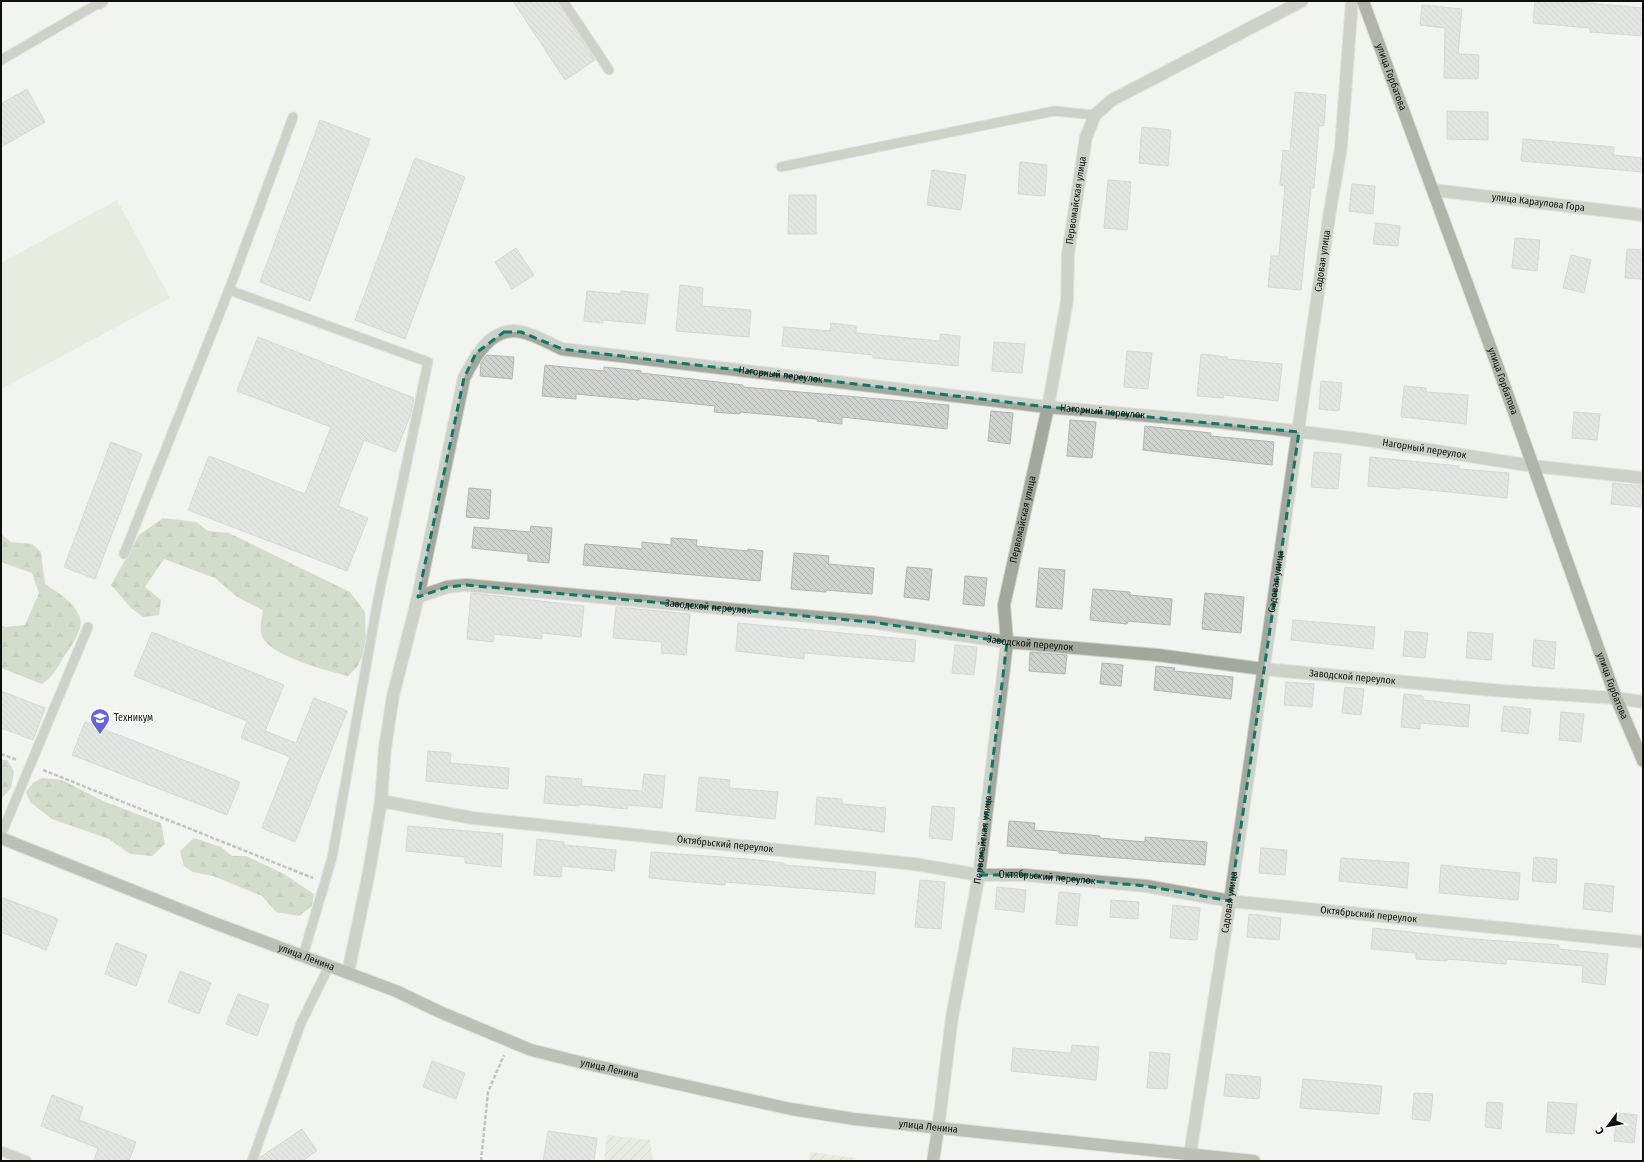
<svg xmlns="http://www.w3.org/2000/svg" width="1644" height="1162" viewBox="0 0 1644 1162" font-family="'Fira Sans Condensed',sans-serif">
<defs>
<pattern id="forest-firs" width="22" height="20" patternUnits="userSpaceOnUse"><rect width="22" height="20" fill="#b1bfa1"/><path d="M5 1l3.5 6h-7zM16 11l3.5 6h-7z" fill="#97a389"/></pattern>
<pattern id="garden-furrows" width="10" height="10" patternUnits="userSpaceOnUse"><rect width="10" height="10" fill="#dae4cf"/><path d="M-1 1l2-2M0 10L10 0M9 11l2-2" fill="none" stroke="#bac2b1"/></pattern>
<pattern id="building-back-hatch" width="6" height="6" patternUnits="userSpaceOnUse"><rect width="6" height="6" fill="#d0d3ce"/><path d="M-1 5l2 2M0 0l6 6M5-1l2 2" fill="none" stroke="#b1b4b0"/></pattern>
</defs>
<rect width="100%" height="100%" fill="#f1f4ef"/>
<!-- forest -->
<g fill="url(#forest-firs)">
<path d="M163,518L196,522L208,531L229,533L350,592L365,612L366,649L357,667L348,676C329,671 263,655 261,632C260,625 262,617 263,610L237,597L215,578L164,559L145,587L161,600L159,615L143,617L131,608L111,585L139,535Z"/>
<path d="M1,534L11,542L32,544L41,552L45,584C58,592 86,610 80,628C77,637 71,647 65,655C58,666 53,677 42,684L1,668V625L5,627L25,625L39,593L32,573L1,562Z"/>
<polygon points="1,759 7,760 14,771 11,788 1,799"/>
<polygon points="42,778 62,780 103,801 161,823 165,844 152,856 130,854 109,839 52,819 30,802 26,792 33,783"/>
<polygon points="194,838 221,847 232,856 246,856 284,874 314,894 312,906 299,916 276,912 262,896 213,876 193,872 184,866 180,851"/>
</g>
<!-- garden -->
<g fill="url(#garden-furrows)">
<polygon points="607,1135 650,1140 653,1161 604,1161"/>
<polygon points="810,1152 856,1158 856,1161 809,1161"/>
</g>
<!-- pitch -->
<polygon fill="#dae4cf" points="117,200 170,298 1,389 1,263"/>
<!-- building -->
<g fill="url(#building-back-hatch)" stroke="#b3b5b1">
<polygon points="513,1 557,1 595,60 565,80"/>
<polygon points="1535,1 1566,1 1643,8 1643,36 1590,32 1590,28 1533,23"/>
<polygon points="1422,5 1462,9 1458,54 1479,55 1478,79 1444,78 1445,28 1420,25"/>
<polygon points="27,89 45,122 1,147 1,104"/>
<polygon points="1295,92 1326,95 1324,126 1319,125 1314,188 1311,188 1301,290 1268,287 1271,256 1279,256 1285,186 1280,185 1283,150 1290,151"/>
<polygon points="1447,111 1488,112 1488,140 1447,139"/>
<polygon points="320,120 370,139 310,301 260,282"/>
<polygon points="1142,127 1171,130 1168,166 1139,163"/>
<polygon points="1523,139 1614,147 1613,155 1643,158 1643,172 1521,161"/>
<polygon points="415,158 465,177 405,339 355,320"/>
<polygon points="1020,162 1047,165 1045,196 1018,194"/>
<polygon points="932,170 966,175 961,210 927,205"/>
<polygon points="1108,180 1131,182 1127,230 1104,228"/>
<polygon points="1352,184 1375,186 1373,214 1349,211"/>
<polygon points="789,195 816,195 816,234 788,234"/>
<polygon points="1376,223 1400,226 1398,246 1373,244"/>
<polygon points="1515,238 1540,240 1537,271 1512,268"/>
<polygon points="516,248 534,275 512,289 495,262"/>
<polygon points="1627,249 1643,250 1643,279 1625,278"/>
<polygon points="1571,255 1591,260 1584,293 1563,288"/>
<polygon points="680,285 703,288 702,306 751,310 749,337 676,331"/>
<polygon points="587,291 621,294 621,291 648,294 645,324 603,320 603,323 584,321"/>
<polygon points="831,323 856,326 856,333 940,341 940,334 960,336 958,366 873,358 873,355 782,346 784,327 830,331"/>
<polygon points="258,337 414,398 411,413 396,452 364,440 338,506 368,518 347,571 188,510 209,456 305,494 331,427 237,391"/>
<polygon points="994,342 1025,344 1022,373 992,371"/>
<polygon points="1127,351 1152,353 1148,389 1124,387"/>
<polygon points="1201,354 1227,357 1227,359 1282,364 1278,401 1224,395 1223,398 1197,396"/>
<polygon points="487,355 514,357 512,379 480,376 481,363"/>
<polygon points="545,365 604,371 604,367 641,371 641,373 743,385 743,387 949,405 947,429 842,417 842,424 817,421 817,419 740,412 740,414 714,412 715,406 639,398 639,400 576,394 576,399 542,396"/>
<polygon points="1321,381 1342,383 1339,411 1319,409"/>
<polygon points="1404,386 1426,388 1426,392 1468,395 1466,424 1401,417"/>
<polygon points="991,411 1013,413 1010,444 988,441"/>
<polygon points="1574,412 1600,414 1597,440 1572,438"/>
<polygon points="1070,420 1096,422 1092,458 1067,456"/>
<polygon points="1145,426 1211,433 1211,436 1274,442 1272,465 1143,450"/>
<polygon points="111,442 142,454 95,579 64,567"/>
<polygon points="1314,452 1341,454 1338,489 1311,487"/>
<polygon points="1370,457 1459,466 1459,469 1509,473 1507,498 1400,487 1400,489 1368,486"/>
<polygon points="1613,483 1643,486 1641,507 1611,504"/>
<polygon points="469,488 491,490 489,519 466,517"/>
<polygon points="531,526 552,528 549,563 528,561 528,554 472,548 474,527 530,532"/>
<polygon points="671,538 697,540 696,546 748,551 748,549 763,551 760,581 583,565 585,544 642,549 642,542 671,545"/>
<polygon points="794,553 829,556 828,564 874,568 872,594 826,590 826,592 791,589"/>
<polygon points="907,567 932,569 929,600 904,597"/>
<polygon points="1039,568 1065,570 1062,609 1036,607"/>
<polygon points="965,576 987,578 984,606 963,604"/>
<polygon points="1093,589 1130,592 1130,595 1172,599 1170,625 1128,621 1127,624 1090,620"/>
<polygon points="471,593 584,606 581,637 542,633 542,639 494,634 493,642 467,639"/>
<polygon points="1205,593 1244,597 1241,633 1202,629"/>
<polygon points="616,607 690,614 686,655 661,653 662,642 613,638"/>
<polygon points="1293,620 1375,627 1373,649 1291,640"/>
<polygon points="738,623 916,640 914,662 804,653 804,659 736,651"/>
<polygon points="1405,631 1428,633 1425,658 1403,656"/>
<polygon points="152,632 284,685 265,731 296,743 314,698 347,711 295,842 262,828 290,757 241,738 247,721 134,676"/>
<polygon points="1468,632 1493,634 1491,660 1466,658"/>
<polygon points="1534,640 1556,642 1554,669 1532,666"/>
<polygon points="955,645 977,647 974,675 952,673"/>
<polygon points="1030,652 1067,655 1065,674 1029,671"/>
<polygon points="1102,663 1123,665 1121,686 1100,684"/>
<polygon points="1156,666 1175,668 1174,671 1233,677 1231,699 1154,690"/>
<polygon points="1286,682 1314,684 1312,707 1284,705"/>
<polygon points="1345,687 1364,689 1361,715 1342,713"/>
<polygon points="1,691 45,708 33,740 1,728"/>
<polygon points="1404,694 1423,696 1423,700 1470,705 1468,727 1420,723 1420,729 1401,727"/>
<polygon points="1504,706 1531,709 1528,734 1501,731"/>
<polygon points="1561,712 1584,714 1581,742 1559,740"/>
<polygon points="85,722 240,782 227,815 72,755"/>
<polygon points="428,751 451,753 450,763 509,768 508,789 426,781"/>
<polygon points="644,774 665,776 662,808 628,805 627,809 579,804 579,806 544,803 546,776 582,779 581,786 642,791"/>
<polygon points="699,777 730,780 729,788 778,792 775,819 696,811"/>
<polygon points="817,797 842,799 842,804 886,808 884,832 815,824"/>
<polygon points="932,806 955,808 952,840 929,838"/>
<polygon points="1009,821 1035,823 1034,830 1100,836 1100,838 1145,842 1145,837 1207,842 1205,865 1059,853 1059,851 1007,846"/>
<polygon points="408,826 503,834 501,867 465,863 465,857 406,851"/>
<polygon points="537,839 564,842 564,845 616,850 614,871 562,866 561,877 534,875"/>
<polygon points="1261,848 1287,850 1285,875 1259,873"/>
<polygon points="651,852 749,859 784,863 784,865 876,872 874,894 725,882 725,885 649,878"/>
<polygon points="1534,857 1557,859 1556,883 1532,881"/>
<polygon points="1341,858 1409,863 1407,888 1339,881"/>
<polygon points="1441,865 1520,873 1518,900 1439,893"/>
<polygon points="920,880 945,882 941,929 915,927"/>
<polygon points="1585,883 1614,886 1612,912 1583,909"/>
<polygon points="997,887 1026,890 1024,912 995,909"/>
<polygon points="1059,892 1080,894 1077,926 1056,924"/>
<polygon points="1,897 58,919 46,950 1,932"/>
<polygon points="1111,900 1139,902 1138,919 1110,917"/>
<polygon points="1173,905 1200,908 1197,940 1170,938"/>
<polygon points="1249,914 1281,918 1279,940 1247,937"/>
<polygon points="1373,928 1473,939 1559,945 1559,949 1608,954 1605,985 1582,982 1583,966 1507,959 1506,964 1447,959 1447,961 1416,959 1416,953 1371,949"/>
<polygon points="116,943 147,955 136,986 105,974"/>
<polygon points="180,971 211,983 199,1014 168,1002"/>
<polygon points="238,994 269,1005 257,1036 226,1024"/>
<polygon points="1072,1045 1099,1047 1096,1080 1011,1071 1013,1048 1071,1053"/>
<polygon points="1150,1052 1170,1054 1167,1089 1147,1088"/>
<polygon points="432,1061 465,1073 456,1099 423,1087"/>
<polygon points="1226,1074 1261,1077 1259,1099 1224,1096"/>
<polygon points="1303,1079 1382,1086 1379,1114 1300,1108"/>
<polygon points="1414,1093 1433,1094 1430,1121 1412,1119"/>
<polygon points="52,1095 83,1107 79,1120 136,1142 129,1161 94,1161 98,1148 41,1126"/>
<polygon points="1487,1102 1503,1103 1501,1129 1485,1127"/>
<polygon points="1548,1102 1577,1104 1574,1134 1546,1132"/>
<polygon points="1617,1113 1637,1115 1634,1143 1614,1141"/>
<polygon points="302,1129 317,1151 302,1161 258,1161 259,1158"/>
<polygon points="548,1131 597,1138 594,1161 543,1161"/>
</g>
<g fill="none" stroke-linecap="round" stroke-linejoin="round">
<!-- lane casing -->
<g stroke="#cdcfcb" stroke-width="11">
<g id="lane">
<polyline points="563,1 609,70"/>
<polyline points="1,60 99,3"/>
<polyline points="781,167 1054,111 1095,115"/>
<polyline points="229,290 293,117"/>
<polyline points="124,554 229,290 428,362 378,599 332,858 303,956"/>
<polyline points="1,835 88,627"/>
<polyline points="1,1151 27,1161"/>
<polyline points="252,1161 301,1023 329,966"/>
</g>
</g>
<!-- street casing -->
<g stroke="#cdcfcb" stroke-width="14">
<g id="street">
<polyline points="98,1 99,3 102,1"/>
<path id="s1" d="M1433,190L1643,215"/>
<path id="s2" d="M418,597L447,587L466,585L871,622L1007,642L1157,655L1263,669L1504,691L1616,698L1643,702"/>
<path id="s3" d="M381,801L472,818L914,864L979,875H1024L1146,886L1230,901L1643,942"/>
<path id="s4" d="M348,973L369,872L381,801L385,748L393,696L418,597L464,378C475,356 492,325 522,332C535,335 549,343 562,349L1048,407L1219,422L1360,439L1533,466L1643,478"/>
<path id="s5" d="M938,1129L952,1017L979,875L1007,642L1004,605L1048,407L1067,301L1068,254L1086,137L1095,115L1112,100L1302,1"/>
<path id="s6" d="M1189,1161L1230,901L1329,217L1341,147L1352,1"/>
</g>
</g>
<!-- secondary casing -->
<g stroke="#cdcfcb" stroke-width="14">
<g id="secondary">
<path id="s7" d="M1,838L209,921L396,991L440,1012L531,1050L583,1063L791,1109L854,1119L1254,1161"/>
<polyline points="933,1161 938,1129"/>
</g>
</g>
<!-- primary casing -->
<g stroke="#cdcfcb" stroke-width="14">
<g id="primary">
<path id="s8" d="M1363,1L1497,365L1616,698L1643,761"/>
</g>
</g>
<!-- path -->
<g stroke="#888a87" stroke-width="2.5" stroke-dasharray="4 2" stroke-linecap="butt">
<polyline points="1,754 17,760"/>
<polyline points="43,770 313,878"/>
<polyline points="481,1161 488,1092 504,1055"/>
</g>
<!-- lane -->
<use href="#lane" stroke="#a2a89b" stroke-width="9"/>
<!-- street -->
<use href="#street" stroke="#a2a89b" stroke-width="12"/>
<!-- secondary -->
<use href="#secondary" stroke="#7b8471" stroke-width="12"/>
<!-- primary -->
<use href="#primary" stroke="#606b54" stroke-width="12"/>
</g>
<!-- marked area -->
<path d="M0 0H1644V1162H0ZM504,332H521L562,349L1048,407L1299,432L1230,901L1146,886L1024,875H979L1007,642L871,622L466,585L447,587L418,597L464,378L476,353Z" fill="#f1f4ef" fill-opacity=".55" fill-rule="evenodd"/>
<path fill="none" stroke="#0f766e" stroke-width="3" stroke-dasharray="8 5" stroke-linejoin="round" d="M504,332H521L562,349L1048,407L1299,432L1230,901L1146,886L1024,875H979L1007,642L871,622L466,585L447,587L418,597L464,378L476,353Z"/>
<!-- icons -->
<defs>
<g id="university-pin" transform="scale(1)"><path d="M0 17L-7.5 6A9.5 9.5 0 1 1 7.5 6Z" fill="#6465de" stroke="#fff"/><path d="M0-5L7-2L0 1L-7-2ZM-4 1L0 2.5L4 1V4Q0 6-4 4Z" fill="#fff"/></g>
</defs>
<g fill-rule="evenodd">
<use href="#university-pin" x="100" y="718"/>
</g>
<g text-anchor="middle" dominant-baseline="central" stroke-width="4" stroke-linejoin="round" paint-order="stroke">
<!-- street labels -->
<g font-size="10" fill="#0f0f0e" stroke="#fff">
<text stroke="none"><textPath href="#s8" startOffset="81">улица Горбатова</textPath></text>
<text stroke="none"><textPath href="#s5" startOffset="941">Первомайская улица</textPath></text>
<text stroke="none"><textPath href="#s1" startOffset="106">улица Караулова Гора</textPath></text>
<text stroke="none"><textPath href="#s6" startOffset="910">Садовая улица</textPath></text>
<text stroke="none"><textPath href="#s4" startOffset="951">Нагорный переулок</textPath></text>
<text stroke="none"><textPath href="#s8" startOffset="405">улица Горбатова</textPath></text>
<text stroke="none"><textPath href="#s4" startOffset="1275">Нагорный переулок</textPath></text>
<text stroke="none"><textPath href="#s4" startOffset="1599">Нагорный переулок</textPath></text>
<text stroke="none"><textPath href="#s5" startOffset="617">Первомайская улица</textPath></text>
<text stroke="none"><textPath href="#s6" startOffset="586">Садовая улица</textPath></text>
<text stroke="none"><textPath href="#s2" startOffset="293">Заводской переулок</textPath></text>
<text stroke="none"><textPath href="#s2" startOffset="617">Заводской переулок</textPath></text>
<text stroke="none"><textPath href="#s2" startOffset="941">Заводской переулок</textPath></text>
<text stroke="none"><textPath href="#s8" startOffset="729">улица Горбатова</textPath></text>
<text stroke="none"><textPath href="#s5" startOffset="293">Первомайская улица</textPath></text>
<text stroke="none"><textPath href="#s3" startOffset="347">Октябрьский переулок</textPath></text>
<text stroke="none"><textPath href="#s3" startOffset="671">Октябрьский переулок</textPath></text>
<text stroke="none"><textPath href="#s6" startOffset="262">Садовая улица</textPath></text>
<text stroke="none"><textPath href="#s3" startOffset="995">Октябрьский переулок</textPath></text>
<text stroke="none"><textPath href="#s7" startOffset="328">улица Ленина</textPath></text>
<text stroke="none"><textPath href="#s7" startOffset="652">улица Ленина</textPath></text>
<text stroke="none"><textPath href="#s7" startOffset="976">улица Ленина</textPath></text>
</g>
<!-- poi labels -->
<g font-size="10" fill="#0f0f0e" stroke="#fff" text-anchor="start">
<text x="114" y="718">Техникум</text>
</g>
</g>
<!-- border -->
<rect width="1644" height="1162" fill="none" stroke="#0f0f0e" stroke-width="4"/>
<!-- north arrow -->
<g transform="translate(1608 1126) rotate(238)" stroke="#ffffff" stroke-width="3" paint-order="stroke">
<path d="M0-3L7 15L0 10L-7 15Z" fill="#0f0f0e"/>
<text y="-6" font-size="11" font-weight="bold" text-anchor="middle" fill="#0f0f0e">С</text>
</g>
</svg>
